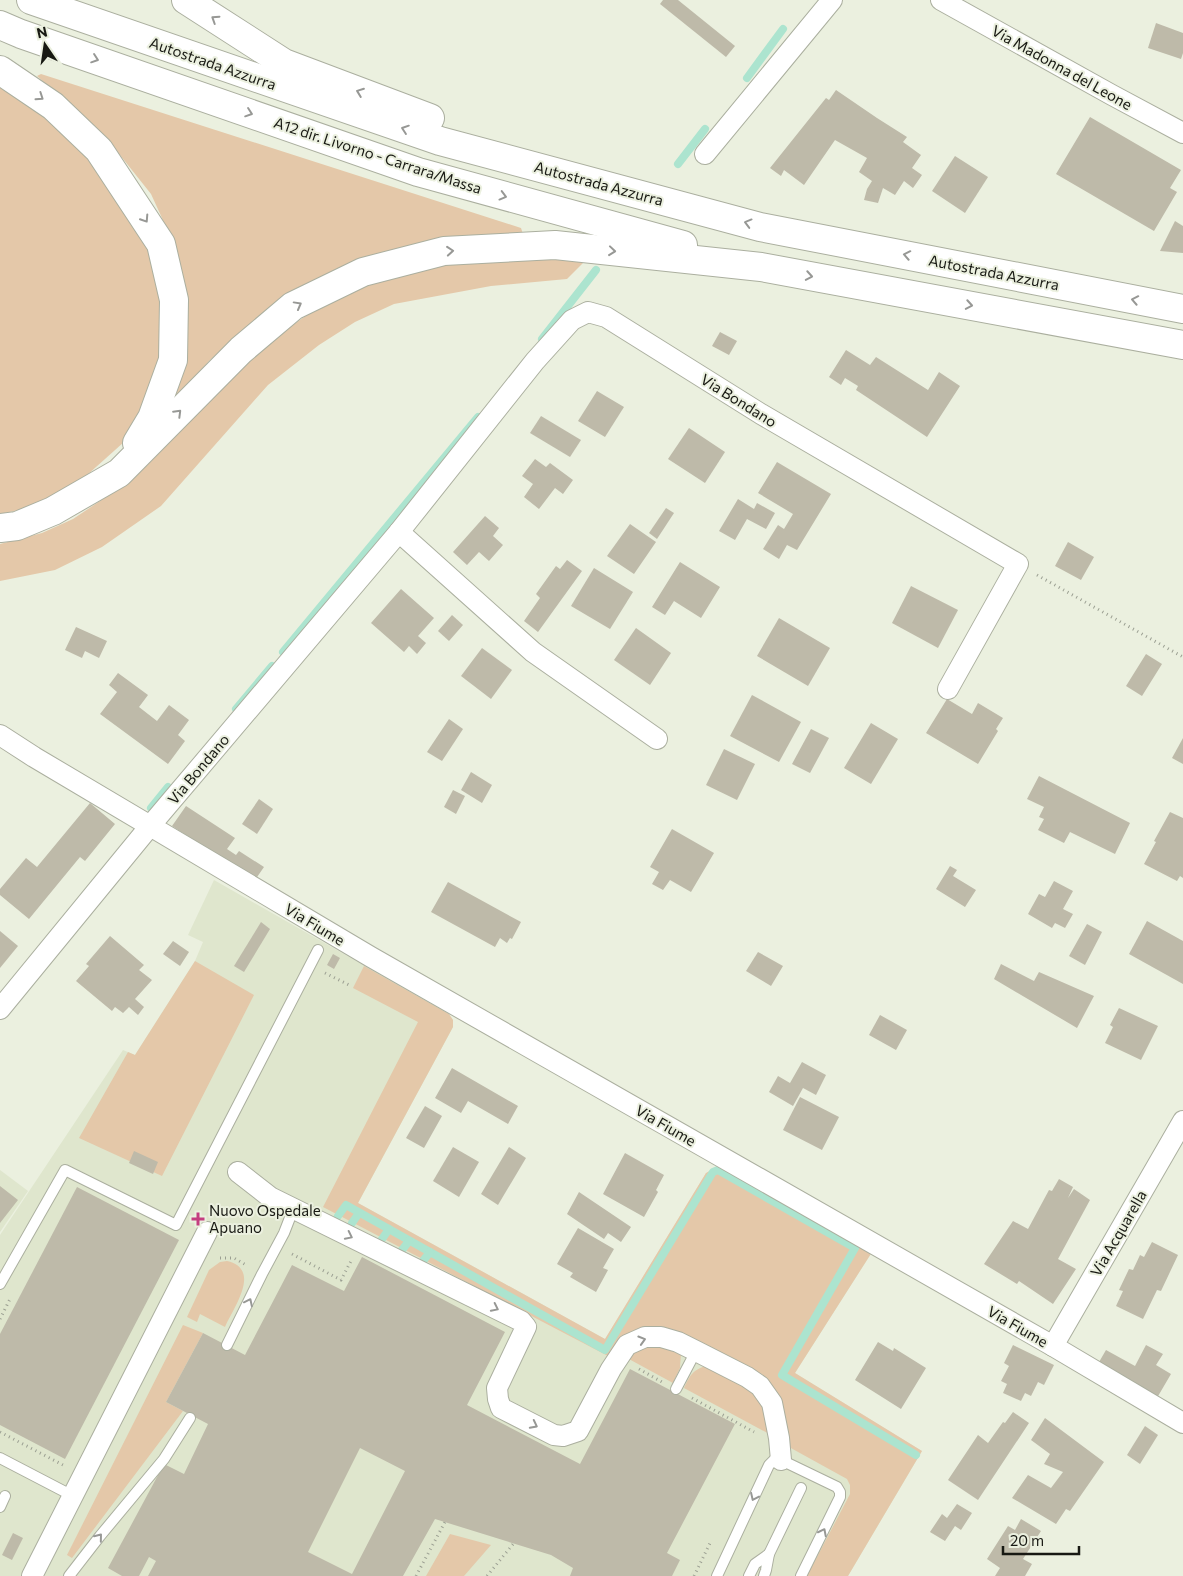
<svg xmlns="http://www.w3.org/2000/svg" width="1183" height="1576" viewBox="0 0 1183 1576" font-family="Commissioner,sans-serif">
<rect width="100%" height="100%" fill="#ebf0df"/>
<!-- built -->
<g fill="#dfe6cd">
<polygon points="214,880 449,1014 453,1020 453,1027 358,1203 605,1339 706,1173 874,1249 795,1373 922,1451 848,1576 0,1576 0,1235 123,1050 135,1055 195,961 203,942 188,935"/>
<polygon points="0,1170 28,1191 0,1232"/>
</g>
<!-- green -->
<g fill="#e4c8a9">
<polygon points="41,74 521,228 523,234 261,315 209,361 179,397 171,396 173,242 151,194 108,140 37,76"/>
<polygon points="0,81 41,110 100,163 153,254 164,309 163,360 147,407 124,442 77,484 33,507 0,514"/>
<polygon points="527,254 587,259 567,279 491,286 394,304 355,322 319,345 268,385 161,506 102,547 55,570 0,581 0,544 42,533 73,519 112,493 271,340 310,313 357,290 404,272 469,259"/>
<polygon points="195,961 254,995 162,1176 79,1138 128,1052 135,1055"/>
<polygon points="364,966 449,1014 453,1020 453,1027 358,1203 605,1339 706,1173 722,1164 874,1249 795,1373 922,1451 848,1576 807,1576 850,1494 850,1485 847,1479 789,1447 781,1404 678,1334 609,1356 606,1355 323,1207 418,1022 353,988"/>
<path d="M227,1261C262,1269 234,1307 225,1327L200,1314L197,1322L187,1317L209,1270L220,1262Z"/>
<polygon points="183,1325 203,1333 166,1402 183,1411 72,1558 67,1555"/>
<polygon points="655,1343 681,1353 680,1368 673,1383 627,1358 634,1350"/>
<path d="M706,1366L749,1386L766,1410L773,1436L684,1388C690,1376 692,1370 706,1366Z"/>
<polygon points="450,1534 491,1545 464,1576 426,1576"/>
</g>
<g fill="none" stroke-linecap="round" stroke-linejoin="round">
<!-- stream -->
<g stroke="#ace4cf" stroke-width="8">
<polyline points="747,78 783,29"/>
<polyline points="678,164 705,129"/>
<polyline points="542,339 596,270"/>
<polyline points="283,652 478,417"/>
<polyline points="236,709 272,666"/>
<polyline points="151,808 168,787"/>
<polyline points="338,1216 346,1205 605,1350 713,1172 718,1170 855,1248 782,1375 916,1455"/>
<polyline points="352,1223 359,1213"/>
<polyline points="382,1239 389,1229"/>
<polyline points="402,1250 409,1241"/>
<polyline points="423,1261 430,1252"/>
</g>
</g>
<!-- building -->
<g fill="#bebaa9" fill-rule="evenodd">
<polygon points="663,0 678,0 735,46 726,57 660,4"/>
<polygon points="1156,23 1183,33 1183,53 1181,59 1148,48"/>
<polygon points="836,90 877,118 907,137 903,142 921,155 912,168 922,175 913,188 904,181 895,195 883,188 878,203 864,200 867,189 872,181 859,172 867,158 835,140 804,185 784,170 781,176 770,168 826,98 829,100"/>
<polygon points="1090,117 1181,170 1170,188 1177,192 1154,231 1056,174"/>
<polygon points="955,156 988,177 965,213 932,191"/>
<polygon points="1175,221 1183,226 1183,253 1160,251"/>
<polygon points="720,332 737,341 729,355 712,346"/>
<polygon points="846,350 870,365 876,357 928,390 939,372 960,386 927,437 856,390 858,386 845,378 841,385 829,377"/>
<polygon points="597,391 624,407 605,437 578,421"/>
<polygon points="541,416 581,440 570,457 530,433"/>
<polygon points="689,428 725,452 705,483 668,459"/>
<polygon points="535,459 546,467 550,463 573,480 563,494 555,488 539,509 524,497 533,484 522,476"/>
<polygon points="777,462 831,494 797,550 787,545 779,559 763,549 778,525 784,529 793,514 758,493"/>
<polygon points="738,499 754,509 757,503 775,513 766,529 747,519 735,540 719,531"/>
<polygon points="666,508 674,513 657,539 649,533"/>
<polygon points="485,516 499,528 493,536 503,545 489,561 479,552 467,565 453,552"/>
<polygon points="630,524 656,542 634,574 607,556"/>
<polygon points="1068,542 1094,557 1081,580 1055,566"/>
<polygon points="567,560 582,571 538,632 524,621 540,598 536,594 556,566 560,569"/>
<polygon points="680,562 720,587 701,618 674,601 665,615 652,607"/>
<polygon points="594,568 633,592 610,629 571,606"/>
<polygon points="911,586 958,610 938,648 892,623"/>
<polygon points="401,589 434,618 418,636 426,643 417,654 409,646 404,652 371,623"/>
<polygon points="452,615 463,625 449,641 438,631"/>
<polygon points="779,618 830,648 808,686 757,656"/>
<polygon points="76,627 107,641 99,658 85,651 82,658 65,650"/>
<polygon points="636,628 671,653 650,685 614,660"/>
<polygon points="482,648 512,670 491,699 461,676"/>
<polygon points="1146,654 1162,664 1142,696 1126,686"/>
<polygon points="118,673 148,695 139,707 157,721 169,705 189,720 178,735 185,741 168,764 100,714 117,692 109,685"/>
<polygon points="752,695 801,722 779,762 730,736"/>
<polygon points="947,699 972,714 978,703 1003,718 996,729 998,731 978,764 926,733"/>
<polygon points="449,719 463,729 442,761 427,752"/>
<polygon points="871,723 898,739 871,784 844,768"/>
<polygon points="811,729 829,738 810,773 792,764"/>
<polygon points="1183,738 1183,764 1172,758"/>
<polygon points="724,749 755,764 737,800 706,785"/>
<polygon points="471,772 492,785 482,803 461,790"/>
<polygon points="1039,776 1130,823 1115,854 1070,832 1064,843 1038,830 1044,819 1039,817 1044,807 1027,799"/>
<polygon points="453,790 465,796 456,814 444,807"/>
<polygon points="259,799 273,809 257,834 242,824"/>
<polygon points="90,803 115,824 85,861 80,857 29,919 0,895 0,889 26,858 37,867"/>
<polygon points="186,806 235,838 227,849 236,855 239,851 264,867 255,880 172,826"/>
<polygon points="1170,812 1183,818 1183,878 1180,876 1177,881 1144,864 1156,842 1154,841"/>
<polygon points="672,829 714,853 691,892 670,880 663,890 652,884 659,872 650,867"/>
<polygon points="950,866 957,870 953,876 976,890 965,907 936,889"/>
<polygon points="1054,881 1073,891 1063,909 1073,914 1065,928 1055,923 1052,928 1028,914 1039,894 1045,897"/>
<polygon points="448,882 521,922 512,939 510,938 507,943 500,938 495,947 431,912"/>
<polygon points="1147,921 1183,941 1183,984 1129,954"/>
<polygon points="261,922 270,929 244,972 234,966"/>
<polygon points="1087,924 1102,932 1085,965 1069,956"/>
<polygon points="0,931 18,946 0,968"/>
<polygon points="110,936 144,965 139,970 152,980 135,999 144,1007 138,1015 129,1007 123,1013 115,1007 112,1011 76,981 89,966 86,964"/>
<polygon points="173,941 189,952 180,966 163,954"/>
<polygon points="758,952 783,966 771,986 746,971"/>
<polygon points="333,954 340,958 334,969 327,965"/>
<polygon points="1001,964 1034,981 1039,972 1094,996 1077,1028 994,979"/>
<polygon points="1119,1008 1158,1026 1141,1060 1105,1043 1113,1027 1110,1025"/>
<polygon points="880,1015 907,1030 896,1050 869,1035"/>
<polygon points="802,1062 826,1075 816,1095 803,1088 793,1106 769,1092 778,1076 790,1083"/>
<polygon points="452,1068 518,1106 508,1124 468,1101 461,1113 435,1098"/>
<polygon points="800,1097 839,1117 822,1150 783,1130"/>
<polygon points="425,1106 442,1116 424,1148 406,1138"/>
<polygon points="453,1147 479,1162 459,1197 433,1181"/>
<polygon points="509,1147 526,1158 498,1205 481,1194"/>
<polygon points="134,1151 158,1162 153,1174 129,1163"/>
<polygon points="625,1153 664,1175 656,1190 658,1192 644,1217 603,1194"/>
<polygon points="1059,1179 1073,1187 1068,1198 1074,1189 1090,1200 1058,1259 1076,1269 1053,1304 1019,1281 1017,1284 984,1264 1013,1221 1028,1229 1049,1190 1052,1191"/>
<polygon points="0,1186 18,1200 0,1223"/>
<polygon points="77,1187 179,1240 65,1459 0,1425 0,1334"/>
<polygon points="579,1192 631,1227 621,1242 608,1233 604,1239 567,1214"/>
<polygon points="578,1228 614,1249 603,1268 608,1270 596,1292 570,1277 573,1273 557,1264"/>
<polygon points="1152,1242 1178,1255 1161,1291 1157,1290 1143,1319 1116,1306 1123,1291 1119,1290 1129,1269 1133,1270 1140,1255 1144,1257"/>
<path d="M362,1257L505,1332L467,1405L580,1464L630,1369L735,1424L667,1553L680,1560L672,1576H570L573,1568L551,1555L435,1519L403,1576H148L156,1561L149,1557L139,1576H122L108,1568L164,1464L184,1474L208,1424L166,1402L203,1333L245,1355L292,1265L344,1291ZM360,1448L405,1471L352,1574L308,1552Z"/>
<polygon points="878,1342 893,1351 894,1348 926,1368 901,1409 855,1380"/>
<polygon points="1013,1345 1054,1365 1044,1385 1038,1382 1031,1396 1025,1393 1021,1401 1003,1393 1007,1384 1001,1381 1009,1366 1004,1363"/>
<polygon points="1146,1345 1163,1354 1156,1365 1171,1374 1154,1403 1095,1369 1106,1350 1135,1366"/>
<polygon points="1013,1412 1029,1423 978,1500 948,1480 978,1435 988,1443 1003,1422 1005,1423"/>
<polygon points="1045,1418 1104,1462 1070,1511 1066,1509 1056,1524 1012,1498 1028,1475 1051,1488 1063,1472 1044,1464 1050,1454 1031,1440"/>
<polygon points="1145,1426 1158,1435 1140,1464 1127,1455"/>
<polygon points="957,1504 972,1513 961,1530 955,1526 945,1541 930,1532 942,1514 947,1518"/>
<polygon points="1021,1519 1041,1531 1023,1559 1032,1564 1025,1576 995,1576 1000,1568 987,1559 1008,1526 1015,1530"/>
<polygon points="13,1533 23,1538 12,1560 2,1555"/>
</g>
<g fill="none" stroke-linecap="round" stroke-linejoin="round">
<!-- service casing -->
<g stroke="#abaf9f" stroke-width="12">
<g id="service">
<polyline points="0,1284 65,1170 176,1225 318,950"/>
<polyline points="227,1345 262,1274 284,1233 291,1215 289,1207"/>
<polyline points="676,1389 696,1351"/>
<polyline points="0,1458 73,1496"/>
<polyline points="0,1507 5,1496"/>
<polyline points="769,1554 801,1488"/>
<polyline points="69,1576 100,1536 164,1459 190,1418"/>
<polyline points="717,1576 769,1465 775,1459 781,1460 837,1487 840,1492 840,1497 801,1576"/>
<polyline points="749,1576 755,1564 769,1554 766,1570 764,1576"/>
</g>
</g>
<!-- minor casing -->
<g stroke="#abaf9f" stroke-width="22">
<g id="minor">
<polyline points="941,0 1112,95 1183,133"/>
<polyline points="705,154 832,0"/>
<polyline points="399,532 533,652 657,739"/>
<polyline points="0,735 34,757 371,957 1053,1346 1183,1423"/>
<polyline points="0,1009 150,826 399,532 535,361 572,320 588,312 606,317 761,414 1018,564 948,689"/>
<polyline points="238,1172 270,1197 521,1321 526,1327 497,1388 498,1399 501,1408 554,1435 563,1436 578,1431 611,1369 627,1345 645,1337 661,1337 678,1342 696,1351 747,1377 760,1386 772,1403 779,1438 781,1460"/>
<polyline points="1053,1346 1183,1121"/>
<polyline points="32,1576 207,1232"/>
</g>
</g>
<!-- motorway casing -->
<g stroke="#abaf9f" stroke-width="30">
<g id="motorway">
<polyline points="31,0 440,141 760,227 1183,309"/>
<polyline points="186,0 284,63 430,118"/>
<polyline points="0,25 21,34 418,172 683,245"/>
<polyline points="0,70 53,106 99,150 161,244 174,300 173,360 152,418 137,443"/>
<polyline points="0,528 17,526 53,511 119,473 241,350 293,306 363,272 444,251 555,245 761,267 1183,345"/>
</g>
</g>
<!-- path -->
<g stroke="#9b9f92" stroke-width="3" stroke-dasharray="1 4" stroke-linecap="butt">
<polyline points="1037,575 1183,657"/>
<polyline points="325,973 351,986"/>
<polyline points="292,1254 341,1280 351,1261"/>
<polyline points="220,1258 234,1258 246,1265"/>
<polyline points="0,1319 10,1299"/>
<polyline points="639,1369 662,1382"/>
<polyline points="692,1398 754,1432"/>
<polyline points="0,1432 63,1465"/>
<polyline points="416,1576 445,1522"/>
<polyline points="487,1576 514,1543"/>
<polyline points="694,1576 711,1541"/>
</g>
<!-- service -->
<use href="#service" stroke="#fff" stroke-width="10"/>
<!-- minor -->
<use href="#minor" stroke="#fff" stroke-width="20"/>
<!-- motorway -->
<use href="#motorway" stroke="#fff" stroke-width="28"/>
</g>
<!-- one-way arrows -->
<defs><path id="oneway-chevron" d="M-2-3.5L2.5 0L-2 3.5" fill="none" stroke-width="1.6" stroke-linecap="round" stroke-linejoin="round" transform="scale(1.25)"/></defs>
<g stroke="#979895">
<use href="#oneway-chevron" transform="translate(215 19) rotate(-147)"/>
<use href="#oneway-chevron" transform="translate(95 59) rotate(19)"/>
<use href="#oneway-chevron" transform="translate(360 92) rotate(-159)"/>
<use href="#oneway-chevron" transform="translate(40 97) rotate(34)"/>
<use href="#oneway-chevron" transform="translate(249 113) rotate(19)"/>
<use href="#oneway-chevron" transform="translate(405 129) rotate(-161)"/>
<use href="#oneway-chevron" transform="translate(503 196) rotate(15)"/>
<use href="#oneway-chevron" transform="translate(145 219) rotate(57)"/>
<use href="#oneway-chevron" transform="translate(748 223) rotate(-165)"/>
<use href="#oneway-chevron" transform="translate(450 251) rotate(-5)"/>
<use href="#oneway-chevron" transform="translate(612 251) rotate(6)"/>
<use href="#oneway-chevron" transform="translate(907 255) rotate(-169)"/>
<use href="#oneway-chevron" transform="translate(809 276) rotate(10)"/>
<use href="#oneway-chevron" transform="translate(1135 300) rotate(-169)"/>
<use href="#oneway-chevron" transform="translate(298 305) rotate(-29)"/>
<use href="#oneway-chevron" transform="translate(969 305) rotate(10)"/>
<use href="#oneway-chevron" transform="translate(178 413) rotate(-45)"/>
<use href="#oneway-chevron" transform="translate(349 1236) rotate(26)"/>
<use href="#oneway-chevron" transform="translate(249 1302) rotate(-64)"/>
<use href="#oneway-chevron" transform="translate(495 1308) rotate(26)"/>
<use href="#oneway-chevron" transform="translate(642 1340) rotate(-17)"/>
<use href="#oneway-chevron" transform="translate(534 1425) rotate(27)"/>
<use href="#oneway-chevron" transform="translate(754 1497) rotate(115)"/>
<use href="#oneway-chevron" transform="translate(823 1532) rotate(-63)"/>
<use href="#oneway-chevron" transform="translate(99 1537) rotate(-51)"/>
</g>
<!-- markers -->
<path fill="#c43e80" stroke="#ebf0df" stroke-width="2" d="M195.5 1211.5h5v5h5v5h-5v5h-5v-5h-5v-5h5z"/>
<g text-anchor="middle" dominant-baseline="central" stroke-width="4" stroke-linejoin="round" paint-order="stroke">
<!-- street labels -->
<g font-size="15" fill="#181913" stroke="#ebf0df">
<text transform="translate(213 63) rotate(19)">Autostrada Azzurra</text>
<text transform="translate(1062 67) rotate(29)">Via Madonna del Leone</text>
<text transform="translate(378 155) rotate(18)">A12 dir. Livorno - Carrara/Massa</text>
<text transform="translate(599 183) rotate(15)">Autostrada Azzurra</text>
<text transform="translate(994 272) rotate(11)">Autostrada Azzurra</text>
<text transform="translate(739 400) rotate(32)">Via Bondano</text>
<text transform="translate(198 769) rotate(-50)">Via Bondano</text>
<text transform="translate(315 924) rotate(31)">Via Fiume</text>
<text transform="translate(666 1125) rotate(30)">Via Fiume</text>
<text transform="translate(1118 1233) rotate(-60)">Via Acquarella</text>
<text transform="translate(1018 1326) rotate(30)">Via Fiume</text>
</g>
<!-- poi labels -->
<g font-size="15" fill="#181913" stroke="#ebf0df" text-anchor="start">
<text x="209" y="1210">Nuovo Ospedale<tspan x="209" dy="17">Apuano</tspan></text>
</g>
</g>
<!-- north arrow -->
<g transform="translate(45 45) rotate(347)" stroke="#ebf0df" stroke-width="4" paint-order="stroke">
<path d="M0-4L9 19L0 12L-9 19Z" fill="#181913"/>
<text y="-8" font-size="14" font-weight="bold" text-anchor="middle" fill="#181913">N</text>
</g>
<!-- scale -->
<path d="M1003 1546v8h76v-8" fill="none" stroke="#181913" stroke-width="2.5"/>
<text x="1010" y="1546" font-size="15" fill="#181913" stroke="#ebf0df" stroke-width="4" paint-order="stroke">20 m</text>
</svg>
